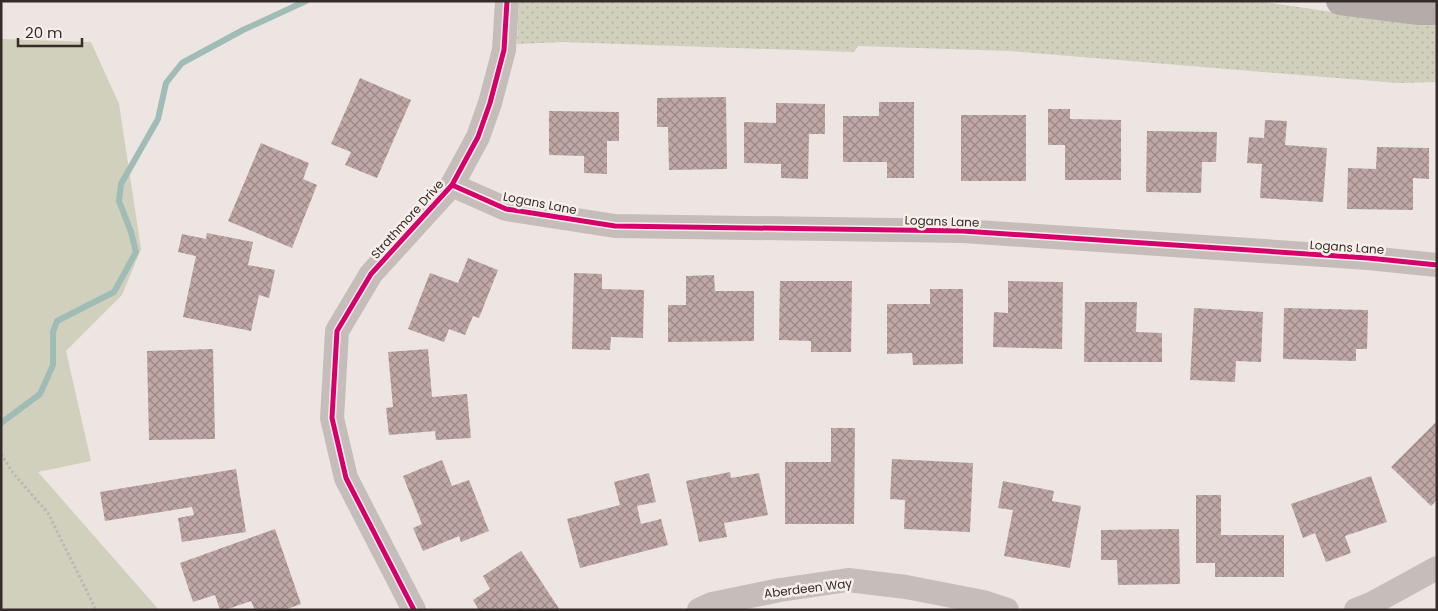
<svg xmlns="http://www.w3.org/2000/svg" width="1438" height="611" viewBox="0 0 1438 611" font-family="Poppins,sans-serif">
<defs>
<pattern id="park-dots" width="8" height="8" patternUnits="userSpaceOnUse" patternTransform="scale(1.25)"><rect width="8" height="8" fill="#d0d0bc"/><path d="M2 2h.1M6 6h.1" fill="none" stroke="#b3b3a2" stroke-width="1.8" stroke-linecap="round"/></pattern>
<pattern id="building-cross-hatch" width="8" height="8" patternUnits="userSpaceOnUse" patternTransform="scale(1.25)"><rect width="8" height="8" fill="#bea7a4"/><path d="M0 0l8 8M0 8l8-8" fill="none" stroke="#9b8886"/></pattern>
</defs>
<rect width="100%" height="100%" fill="#ece5e1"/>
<!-- green -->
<polygon fill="#d0d0bc" points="1,39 91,42 119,104 141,249 122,295 66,351 91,461 38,472 159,610 1,610"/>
<!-- park -->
<polygon fill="url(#park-dots)" points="519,1 1259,1 1385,20 1437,20 1437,82 1398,83 1009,51 858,46 854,52 563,42 517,44"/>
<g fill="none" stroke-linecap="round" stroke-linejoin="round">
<!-- stream -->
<polyline stroke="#9fbcb7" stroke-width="6" points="1,423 40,394 53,365 53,332 57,321 114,292 136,252 131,232 119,201 121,184 158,119 166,83 182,63 243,30 306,1"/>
</g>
<!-- building -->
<g fill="url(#building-cross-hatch)">
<polygon points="360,78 411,100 377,178 345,165 351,152 331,144"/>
<polygon points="726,97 727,169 669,170 668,127 657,127 657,98"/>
<polygon points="879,102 914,102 914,178 887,178 887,162 843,162 843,116 879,116"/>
<polygon points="776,103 825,104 825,134 809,134 808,179 781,178 781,164 744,163 744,122 776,123"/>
<polygon points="1048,109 1070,109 1070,119 1121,120 1121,180 1065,180 1065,145 1048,145"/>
<polygon points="549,111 619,112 619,141 607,141 607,174 584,173 584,156 549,155"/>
<rect x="961" y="115" width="65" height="66"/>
<polygon points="1265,120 1287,121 1285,145 1327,148 1323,202 1260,198 1262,164 1247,163 1249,137 1264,138"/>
<polygon points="1147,131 1217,132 1216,162 1202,162 1201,193 1146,192"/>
<polygon points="261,143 309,163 303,179 317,185 292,248 228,221"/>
<polygon points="1377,147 1429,148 1429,179 1413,178 1413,210 1347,209 1348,168 1376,169"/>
<polygon points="207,233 253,242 248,265 275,270 269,298 259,295 251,331 183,317 196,256 178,252 182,234 206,239"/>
<polygon points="468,258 498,270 479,318 473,316 465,335 449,329 444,342 408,329 430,273 458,283"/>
<polygon points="574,273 602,274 602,289 644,290 643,338 611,337 610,350 572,349"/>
<polygon points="714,275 715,291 754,291 754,341 668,342 668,305 686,305 686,276"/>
<polygon points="780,281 852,281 851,352 811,352 811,341 779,340"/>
<polygon points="1008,281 1063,282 1062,349 993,347 994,312 1008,313"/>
<polygon points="930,289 963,289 963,364 913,365 912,353 887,354 887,304 930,304"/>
<polygon points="1085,302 1137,302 1136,332 1162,333 1162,362 1084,362"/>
<polygon points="1194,308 1263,312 1261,362 1236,361 1235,382 1190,380"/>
<polygon points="1284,308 1368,310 1367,349 1356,349 1356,361 1283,359"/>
<polygon points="213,349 215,439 149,440 147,351"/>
<polygon points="428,349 432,397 467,394 471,438 436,440 435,431 389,435 386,408 393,407 388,352"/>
<polygon points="1437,421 1437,500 1431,506 1391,467"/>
<polygon points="831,428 855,428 854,524 785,524 785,462 831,462"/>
<polygon points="892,459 973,463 970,532 904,529 905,500 890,499"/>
<polygon points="442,460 452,486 469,480 489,531 461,542 459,536 423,551 413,528 422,524 403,476"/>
<polygon points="236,469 246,532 182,542 178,518 194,515 192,507 105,521 100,492"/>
<polygon points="730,472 731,478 759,473 768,515 724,523 727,537 699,542 686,481"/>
<polygon points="649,473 656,502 637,506 641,524 661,519 668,545 580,568 567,519 620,505 614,482"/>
<polygon points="1371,476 1387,522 1345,536 1351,553 1326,562 1315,533 1303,538 1291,504"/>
<polygon points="1003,481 1054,491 1052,501 1081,506 1070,568 1004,556 1013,510 998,508"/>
<polygon points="1196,495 1221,495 1221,535 1284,535 1284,577 1215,577 1215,563 1196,563"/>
<polygon points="275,529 301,604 284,610 255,610 251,601 225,610 220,610 215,595 193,602 180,563"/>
<polygon points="1179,529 1180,584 1118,585 1117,560 1101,560 1101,530"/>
<polygon points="521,551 560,610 479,610 473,600 490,589 483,576"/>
</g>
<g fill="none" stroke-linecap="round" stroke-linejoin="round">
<!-- path -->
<polyline stroke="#bdb6b3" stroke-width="3" stroke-dasharray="2.5 2.5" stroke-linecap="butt" points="1,454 13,473 48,513 96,610"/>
<!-- minor -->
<g stroke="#c5bdba" stroke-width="24">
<polyline points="452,185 506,209 615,226 963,231 1368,258 1437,265"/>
<polyline points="414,610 346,478 332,418 337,331 371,274 452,185 478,137 490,103 504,50 507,1"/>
<polyline points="699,610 712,604 780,590 848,580 906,587 983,602 1007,610"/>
<polyline points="1356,610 1371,604 1437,568"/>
</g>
<!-- major -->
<polyline stroke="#b4aca9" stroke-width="28" points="1340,1 1419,11 1437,11"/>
<!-- cycleway casing -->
<g stroke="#f8efe9" stroke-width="8">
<g id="cycleway">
<polyline points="452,185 506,209 615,226 963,231 1368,258 1437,265"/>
<polyline points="414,610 346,478 332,418 337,331 371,274 452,185 478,137 490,103 504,50 507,1"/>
</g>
</g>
<!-- cycleway -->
<use href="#cycleway" stroke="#d6006c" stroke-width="5"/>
</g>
<g text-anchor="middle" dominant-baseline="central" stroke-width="5" stroke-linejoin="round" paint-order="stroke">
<!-- street labels -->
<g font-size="12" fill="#352b29" stroke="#f8efe9">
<text transform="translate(540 203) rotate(11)">Logans Lane</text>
<text transform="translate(407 219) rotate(-48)">Strathmore Drive</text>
<text transform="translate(942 221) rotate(2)">Logans Lane</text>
<text transform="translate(1347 247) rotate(4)">Logans Lane</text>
<text transform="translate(808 588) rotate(-7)">Aberdeen Way</text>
</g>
</g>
<!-- border -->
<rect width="1438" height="611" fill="none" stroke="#352b29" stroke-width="5"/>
<!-- scale -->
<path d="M18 38v8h64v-8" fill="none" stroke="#352b29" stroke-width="2.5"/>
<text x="25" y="38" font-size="15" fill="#352b29" stroke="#f8efe9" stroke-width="4" paint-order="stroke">20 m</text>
</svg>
